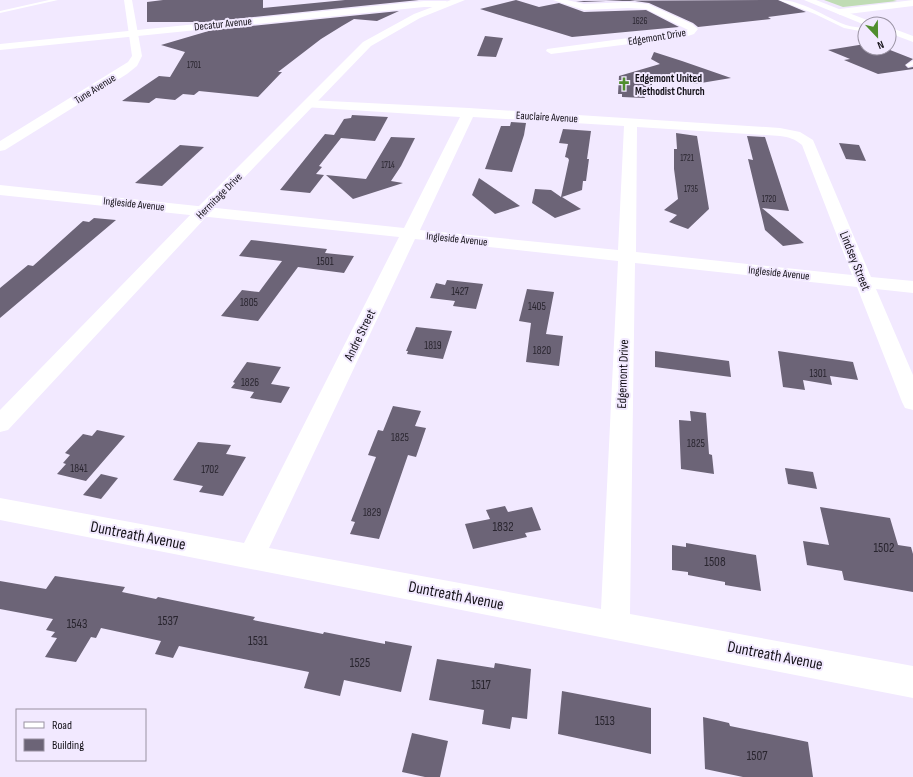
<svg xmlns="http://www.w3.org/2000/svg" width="913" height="777" viewBox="0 0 913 777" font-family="'Sofia Sans Condensed',sans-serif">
<rect width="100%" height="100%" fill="#f2e9ff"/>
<!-- green -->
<polygon fill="#c0dcb4" points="824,0 893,0 897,1 843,7"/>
<!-- building -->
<g fill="#6c6477">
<polygon points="163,0 263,0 263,8 345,0 419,0 205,22 147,22 147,2"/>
<polygon points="516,0 539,7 559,3 584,12 646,10 679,27 572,37 480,9"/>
<polygon points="628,0 584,2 576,1 778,0 806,12 768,17 771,19 698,27 693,23 649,3"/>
<polygon points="399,11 377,21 354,19 342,26 321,39 278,72 282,72 258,97 199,91 194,95 183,94 175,100 156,98 149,103 122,101 159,76 170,77 185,52 161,45 212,30"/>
<polygon points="485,36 503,38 496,57 477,56"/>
<polygon points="865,44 865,48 885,48 913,59 905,65 908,68 913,67 913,69 878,74 844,60 850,59 828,50"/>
<polygon points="654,52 682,61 731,78 695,84 682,77 669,81 651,74 653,95 644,95 645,98 622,97 622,94 618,94 619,76 660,64 651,59"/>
<polygon points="352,115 388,117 375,141 341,138 319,166 322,167 316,174 324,175 310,193 280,190 325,134 334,135 344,119 351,118"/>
<polygon points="511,122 526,123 524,135 512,172 485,169 501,126 510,126"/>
<polygon points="563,129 591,131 587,159 589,159 586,181 583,181 582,190 562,197 581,209 555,218 532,203 535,189 551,190 561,197 569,160 568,158 565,157 568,144 559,143"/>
<polygon points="676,133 697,136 709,209 688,229 669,222 677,215 664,210 678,199 674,169 674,149 677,149"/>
<polygon points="747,136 765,137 789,211 762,208 804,243 783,246 765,230 748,159 753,160"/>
<polygon points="391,137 415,138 401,166 391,181 403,183 353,199 326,175 366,179"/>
<polygon points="839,143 859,145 866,161 846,159"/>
<polygon points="180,145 204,147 162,186 135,183"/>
<polygon points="479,178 520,206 495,214 472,195"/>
<polygon points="94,218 116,220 0,318 0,288 28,265 33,266 83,221 89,222"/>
<polygon points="251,240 327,249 325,253 354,256 344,273 298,267 258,321 221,316 242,290 259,292 282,261 239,256"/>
<polygon points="447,280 483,284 476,309 453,306 455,301 430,298 436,283 445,285"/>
<polygon points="527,289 554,292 546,334 563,336 559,366 526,362 531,323 519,321"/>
<polygon points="416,327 452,331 443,359 407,354 408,351 406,351"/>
<polygon points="655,351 729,361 731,377 655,367"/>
<polygon points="778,351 853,362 858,380 830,376 832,385 803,380 805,390 783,387"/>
<polygon points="247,362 281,367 271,384 290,387 281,403 250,398 254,392 231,388 235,383 233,382"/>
<polygon points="393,406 421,411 415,426 426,428 416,457 408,455 379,539 350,534 355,522 351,521 376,457 368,455 378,430 383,431"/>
<polygon points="690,411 706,413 709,454 712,455 714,474 681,469 679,420 691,421"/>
<polygon points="97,430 125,436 86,481 57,474 66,464 63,463 70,455 65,453 83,434 92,436"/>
<polygon points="198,442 231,445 226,454 246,457 223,496 199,492 203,486 173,480"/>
<polygon points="785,468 813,472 817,489 788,484"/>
<polygon points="101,474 118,478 101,499 83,495"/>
<polygon points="505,506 508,512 532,507 541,530 525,533 527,537 473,549 465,524 490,519 486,510"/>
<polygon points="820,507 890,518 898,545 911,547 913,554 913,592 844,580 842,571 807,565 803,541 829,545"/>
<polygon points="686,543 756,555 761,591 725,585 725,582 688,575 688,572 672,570 672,545 686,547"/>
<polygon points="55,576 125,587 122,592 156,599 158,597 255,617 253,620 323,634 324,632 385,644 385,641 412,646 401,692 344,680 340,696 304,688 309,672 179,646 173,658 155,654 161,641 101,628 96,638 91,637 76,662 45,657 57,638 51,637 55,632 46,630 53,619 0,609 0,581 46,589"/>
<polygon points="437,659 494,668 495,663 531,669 527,719 512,717 510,729 482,724 484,710 429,700"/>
<polygon points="562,691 651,708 651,754 558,734"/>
<polygon points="703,717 729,723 730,726 808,742 813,777 743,777 705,769"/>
<polygon points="412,733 448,741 440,777 425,777 402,772"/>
</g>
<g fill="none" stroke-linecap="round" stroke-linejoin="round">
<!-- lane -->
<g fill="#fff" fill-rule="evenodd">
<polygon points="49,0 58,0 0,13 0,11"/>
<path d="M779,0C802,0 825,17 846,25C852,27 859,27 865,28V32L844,28L815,14Z"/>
<polygon points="913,61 913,65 909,67 906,65"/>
</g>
<!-- street -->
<g fill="#fff" fill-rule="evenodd">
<polygon points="553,0 567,0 584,4 628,2 648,4 692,24 698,29 694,34 685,37 551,54 546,51 547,49 688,30 646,9 628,8 584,10"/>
<polygon points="913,0 913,6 840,15 835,12 840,9"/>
<polygon points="424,1 446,1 450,4 446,7 424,7 0,50 0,44"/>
<path d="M308,100L469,108L780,128L800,132L813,140L871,277L913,281V293L876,289L913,375V410L905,408L902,402L857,287L635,263L630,614L913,666V698L0,520V498L244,543L399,237L0,195V185L404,228L460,117L304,107L302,104ZM473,117L624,126L618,250L420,230ZM637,127L780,136C789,137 795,139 802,145L852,275L636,252ZM415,239L618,261L601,609L269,548Z"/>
</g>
<!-- secondary -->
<g fill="#fff" fill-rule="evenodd">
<polygon points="124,0 132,0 142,56 137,66 127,74 5,150 0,151 0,141 128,62 132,56"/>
<polygon points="451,0 465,0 420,18 371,46 208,215 8,430 0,432 0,410 196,209 363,42 414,14"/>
</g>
<!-- primary -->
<g fill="#fff" fill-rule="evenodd">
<polygon points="804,0 816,0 877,24 865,25"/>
<polygon points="889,27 913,36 913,42 889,33"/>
</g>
</g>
<!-- icons -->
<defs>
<g id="church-bare" transform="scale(1.08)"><path d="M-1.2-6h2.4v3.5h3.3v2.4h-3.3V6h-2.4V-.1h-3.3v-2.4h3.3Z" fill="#508e2e" stroke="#f2e9ff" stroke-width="2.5" paint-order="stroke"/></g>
</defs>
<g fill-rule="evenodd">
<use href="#church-bare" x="624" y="84"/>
</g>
<g text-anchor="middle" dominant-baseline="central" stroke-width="4" stroke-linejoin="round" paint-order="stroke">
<!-- far-number labels -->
<g font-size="9" fill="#29252f">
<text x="640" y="21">1626</text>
<text x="194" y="65">1701</text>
<text x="687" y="158">1721</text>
<text x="388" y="165">1714</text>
<text x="691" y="189">1735</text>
<text x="769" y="199">1720</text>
</g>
<!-- far-street labels -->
<g font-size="11" fill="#131017" stroke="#f2e9ff">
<text transform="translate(223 24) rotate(-6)">Decatur Avenue</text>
<text transform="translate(657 37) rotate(-9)">Edgemont Drive</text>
<text transform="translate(95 89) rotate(-32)">Tune Avenue</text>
<text transform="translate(547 117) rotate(3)">Eauclaire Avenue</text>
<text transform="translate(219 196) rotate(-45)">Hermitage Drive</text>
<text transform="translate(134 204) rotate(6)">Ingleside Avenue</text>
<text transform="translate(457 239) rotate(6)">Ingleside Avenue</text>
<text transform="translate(779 273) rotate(6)">Ingleside Avenue</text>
</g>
<!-- far-poi labels -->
<g font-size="11" font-weight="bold" fill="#131017" stroke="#f2e9ff" text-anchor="start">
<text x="635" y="78">Edgemont United<tspan x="635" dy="13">Methodist Church</tspan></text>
</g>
<!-- number labels -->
<g font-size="11" fill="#29252f">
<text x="325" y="261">1501</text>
<text x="460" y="291">1427</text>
<text x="249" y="302">1805</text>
<text x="537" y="306">1405</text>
<text x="433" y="345">1819</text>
<text x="542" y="350">1820</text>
<text x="818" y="373">1301</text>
<text x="250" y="382">1826</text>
<text x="400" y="437">1825</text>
<text x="696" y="443">1825</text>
<text x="79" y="468">1841</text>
<text x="210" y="469">1702</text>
<text x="372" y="512">1829</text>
</g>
<!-- street labels -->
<g font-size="13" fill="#131017" stroke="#f2e9ff">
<text transform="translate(855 261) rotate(68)">Lindsey Street</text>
<text transform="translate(360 335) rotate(-64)">Andre Street</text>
<text transform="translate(623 374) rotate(-88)">Edgemont Drive</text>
</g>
<!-- near-number labels -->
<g font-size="13" fill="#29252f">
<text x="503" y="527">1832</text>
<text x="884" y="548">1502</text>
<text x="715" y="562">1508</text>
<text x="168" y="621">1537</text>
<text x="77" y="624">1543</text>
<text x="258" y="641">1531</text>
<text x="360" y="663">1525</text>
<text x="481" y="685">1517</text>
<text x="605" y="721">1513</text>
<text x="757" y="756">1507</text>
</g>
<!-- near-street labels -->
<g font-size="16" fill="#131017" stroke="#f2e9ff">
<text transform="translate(138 536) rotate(11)">Duntreath Avenue</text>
<text transform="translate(456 596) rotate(11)">Duntreath Avenue</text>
<text transform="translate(775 656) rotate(11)">Duntreath Avenue</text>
</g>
</g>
<!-- legend -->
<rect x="16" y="709" width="130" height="52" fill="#f2e9ff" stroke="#9992a2"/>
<rect x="24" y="722" width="20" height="6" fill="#ffffff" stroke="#9992a2"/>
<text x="52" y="729" font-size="12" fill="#131017">Road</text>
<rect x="24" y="739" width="20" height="12" fill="#6c6477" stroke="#9992a2"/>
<text x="52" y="749" font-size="12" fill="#131017">Building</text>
<!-- north arrow -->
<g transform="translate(877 36) rotate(158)"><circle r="19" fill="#f2e9ff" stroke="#9992a2"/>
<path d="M0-3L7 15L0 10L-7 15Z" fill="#508e2e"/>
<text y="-6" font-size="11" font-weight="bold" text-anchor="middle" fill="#131017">N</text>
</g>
</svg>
